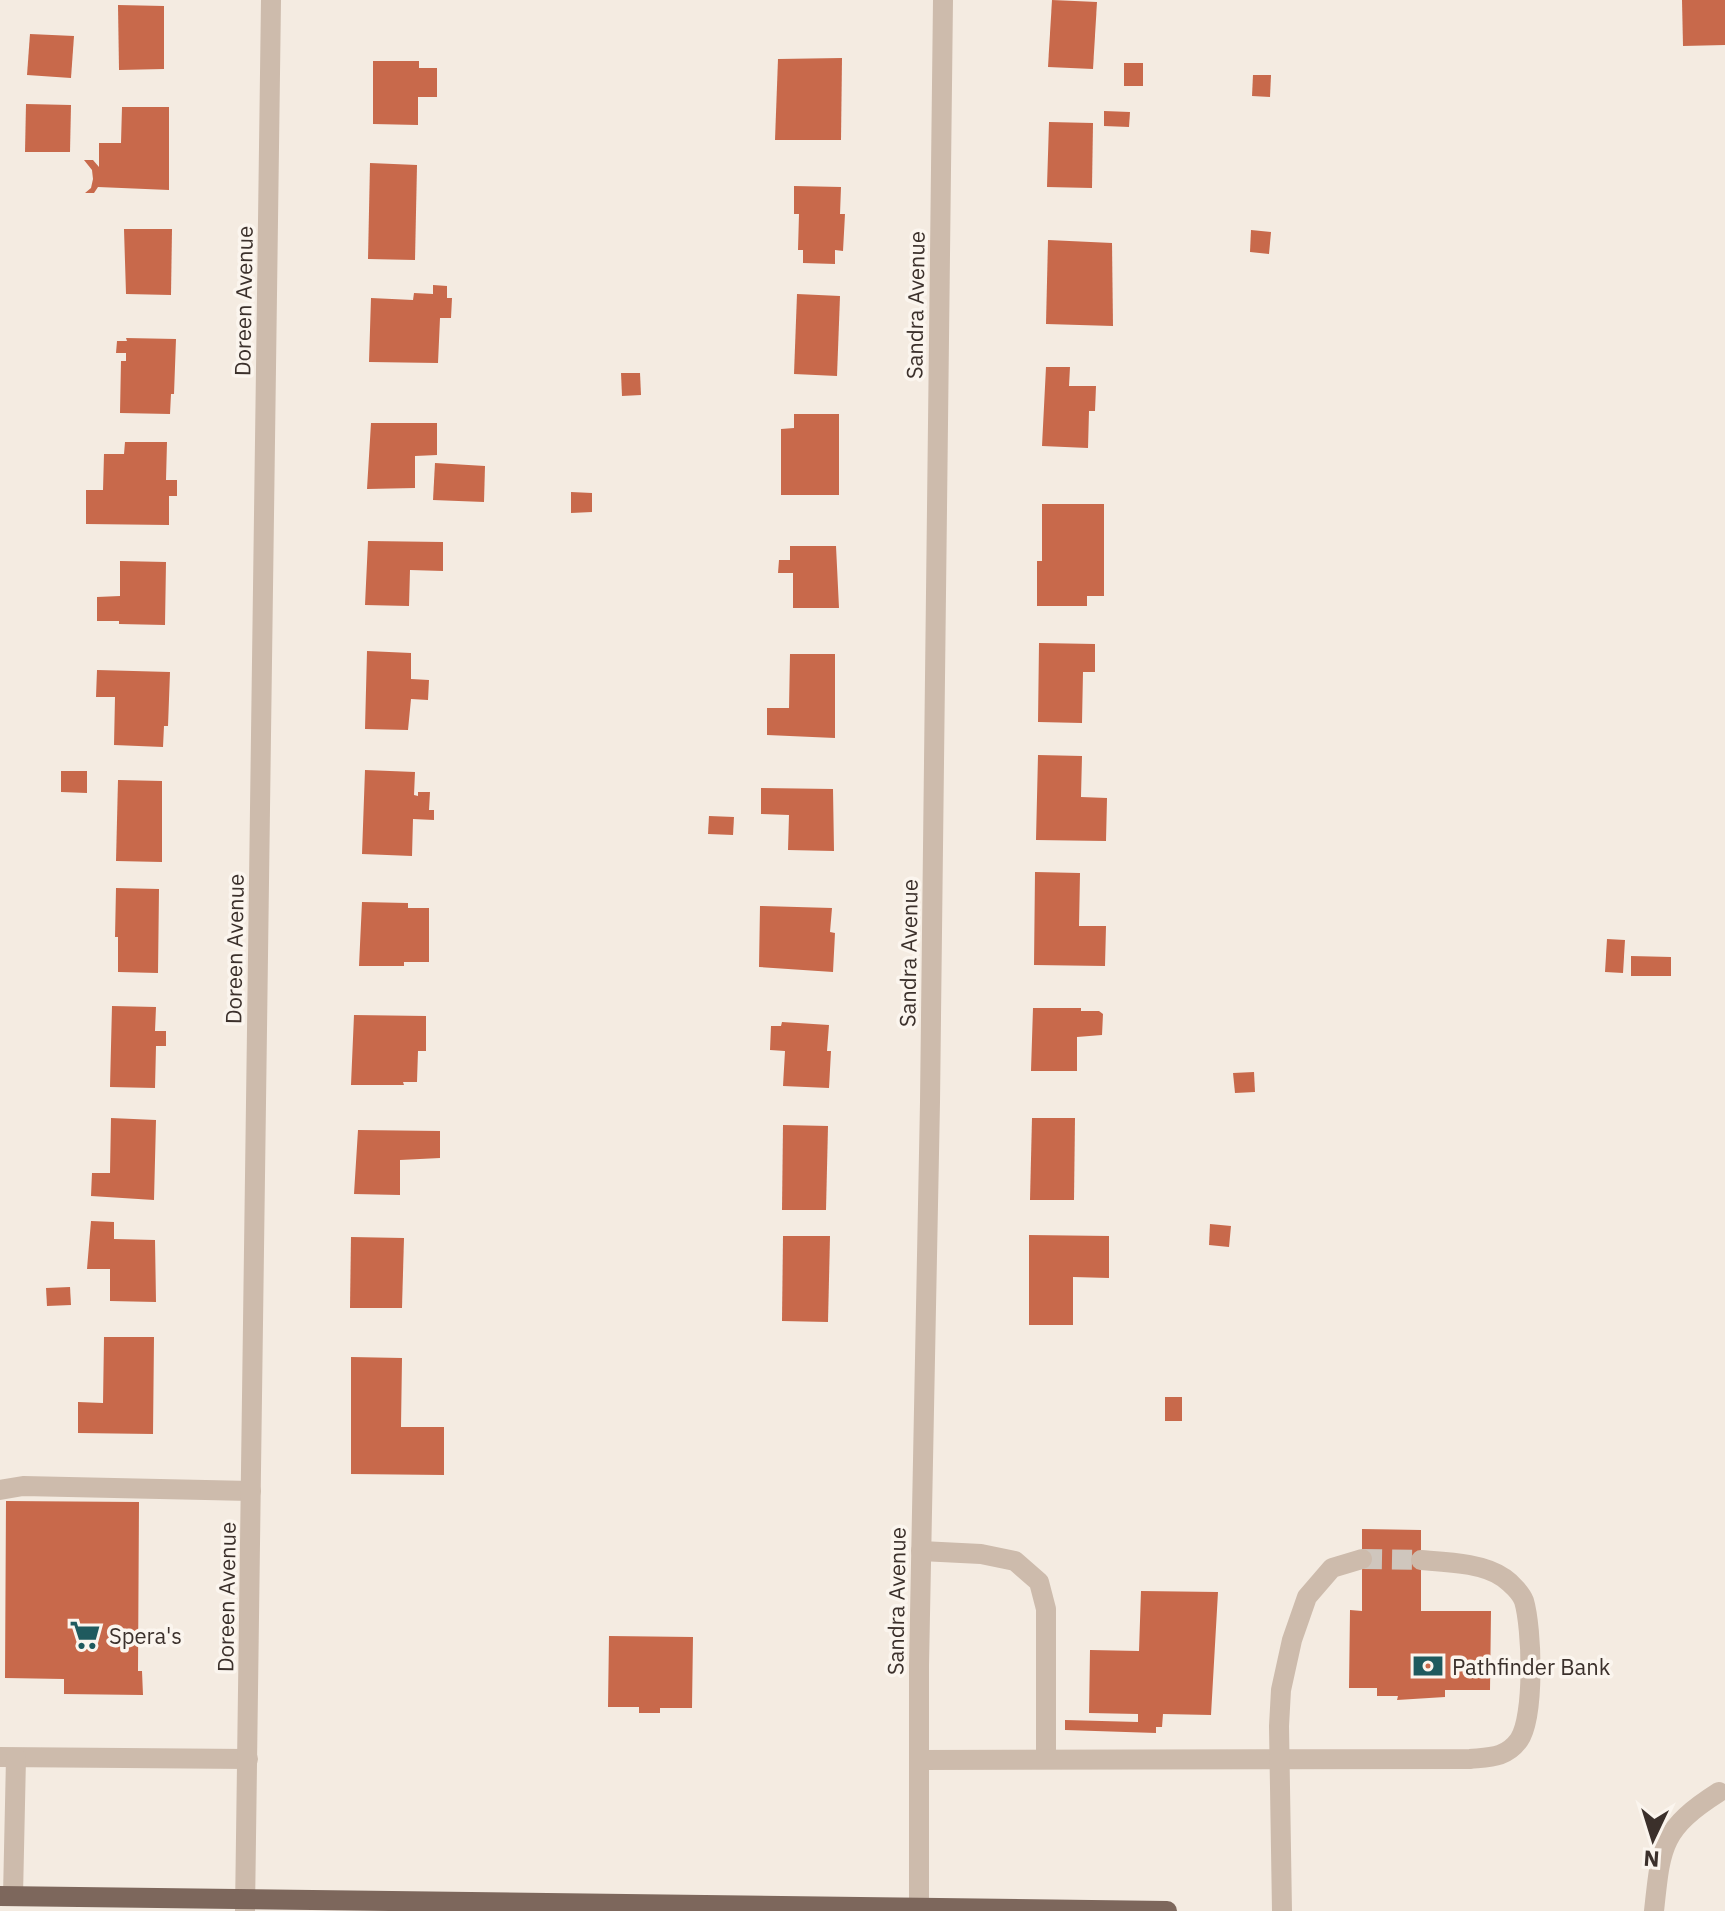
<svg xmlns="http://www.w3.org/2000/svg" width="1725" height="1911" viewBox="0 0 1725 1911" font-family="'IBM Plex Sans',sans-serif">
<rect width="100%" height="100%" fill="#f4ebe1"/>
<!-- building -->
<g fill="#c8694b">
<polygon points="1052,0 1097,2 1093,69 1048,67"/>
<polygon points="1682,0 1725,0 1725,45 1683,46"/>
<polygon points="118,5 164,6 164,69 119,70"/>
<polygon points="30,34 74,36 71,78 27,75"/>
<polygon points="842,58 841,140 775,140 778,59"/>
<polygon points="373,61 419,61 419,68 437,68 437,97 418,97 418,125 373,124"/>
<rect x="1124" y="63" width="19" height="23"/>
<polygon points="1253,75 1271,75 1270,97 1252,96"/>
<polygon points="26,104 71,105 70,152 25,152"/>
<polygon points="122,107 169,107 169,190 98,187 94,193 85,193 91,188 93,179 92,170 84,160 93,160 99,167 99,143 121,143"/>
<polygon points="1104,111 1130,112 1129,127 1104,126"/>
<polygon points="1049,122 1093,123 1092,188 1047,187"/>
<polygon points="370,163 417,165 415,260 368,259"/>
<polygon points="794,186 841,187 840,214 845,214 843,251 835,250 835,264 803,263 803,250 798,250 799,214 794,214"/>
<polygon points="124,229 172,229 171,295 126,294"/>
<polygon points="1251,230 1271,232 1269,254 1250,252"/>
<polygon points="1048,240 1112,243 1113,326 1046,324"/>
<polygon points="433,285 447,286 447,298 452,298 451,318 440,318 438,363 369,362 371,298 413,300 414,293 433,294"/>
<polygon points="797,294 840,296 837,376 794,374"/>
<polygon points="126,338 176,339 174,394 171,394 170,414 120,413 121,361 126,361 126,353 116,353 117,341 127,341"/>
<polygon points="1046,367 1070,367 1069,386 1096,386 1095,411 1089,411 1088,448 1042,446"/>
<polygon points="621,373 640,373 641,395 622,396"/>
<polygon points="794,414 839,414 839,495 781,495 781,429 794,428"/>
<polygon points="371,423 437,423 437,455 415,456 415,488 367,489"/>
<polygon points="125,442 167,442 166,480 177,480 177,496 169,496 169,525 86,524 86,490 103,490 104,454 124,454"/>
<polygon points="435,463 485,466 484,502 433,500"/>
<polygon points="571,492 592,493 592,512 571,513"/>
<polygon points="1042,504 1104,504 1104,596 1087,596 1087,606 1037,606 1037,561 1042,561"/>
<polygon points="368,541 443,542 443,571 410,570 409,606 365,605"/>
<polygon points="790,546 836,546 839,608 793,608 793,573 778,573 779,560 790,560"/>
<polygon points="120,561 166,562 165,625 119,624 119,621 97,621 97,597 120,596"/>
<polygon points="1039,643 1095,644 1095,672 1083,672 1082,723 1038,722"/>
<polygon points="367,651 411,653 411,679 429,680 428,700 411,699 408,730 365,729"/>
<polygon points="790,654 835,654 835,738 767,735 767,708 789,708"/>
<polygon points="97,670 170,672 168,726 164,726 163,747 114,745 115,697 96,697"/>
<polygon points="1038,755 1082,756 1081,797 1107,798 1106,841 1036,840"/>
<polygon points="365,770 415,772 414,795 418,796 418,792 430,792 429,810 434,810 434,820 413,819 412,856 362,854"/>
<polygon points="61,771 87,771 87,793 61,792"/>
<polygon points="118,780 162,781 162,862 116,861"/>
<polygon points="761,788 833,789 834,851 788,850 789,815 761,814"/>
<polygon points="709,816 734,817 733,835 708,834"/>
<polygon points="1035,872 1080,873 1079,926 1106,926 1105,966 1034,965"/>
<polygon points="116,888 159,889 158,973 118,972 118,937 115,937"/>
<polygon points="362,902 408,903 408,908 429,908 429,962 404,962 404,966 359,966"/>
<polygon points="760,906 832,908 830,932 835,933 833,972 759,967"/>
<polygon points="1607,939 1625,940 1623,973 1605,972"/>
<polygon points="1631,956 1671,957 1671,976 1631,976"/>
<polygon points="112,1006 156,1007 155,1031 166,1031 166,1046 156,1046 155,1088 110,1087"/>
<polygon points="1033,1008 1081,1008 1081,1011 1099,1011 1103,1014 1102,1035 1077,1037 1077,1071 1031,1071"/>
<polygon points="354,1015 426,1016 426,1051 418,1051 417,1082 403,1082 404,1085 351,1085"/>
<polygon points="782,1022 829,1025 827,1051 831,1051 829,1088 783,1086 785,1051 770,1050 771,1026 781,1026"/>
<polygon points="1254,1072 1255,1092 1235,1093 1233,1073"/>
<polygon points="111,1118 156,1120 154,1200 91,1196 92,1173 110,1173"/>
<polygon points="1032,1118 1075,1118 1074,1200 1030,1200"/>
<polygon points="783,1125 828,1126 826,1210 782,1210"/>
<polygon points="358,1130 440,1131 440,1158 400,1160 400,1195 354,1194"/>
<polygon points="91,1221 114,1222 114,1239 155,1240 156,1302 110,1301 110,1269 87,1269"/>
<polygon points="1210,1224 1231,1226 1229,1247 1209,1245"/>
<polygon points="1029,1235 1109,1236 1109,1278 1073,1277 1073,1325 1029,1325"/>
<polygon points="783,1236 830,1236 828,1322 782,1321"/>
<polygon points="351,1237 404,1238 402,1308 350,1308"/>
<polygon points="70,1287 71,1305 47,1306 46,1288"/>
<polygon points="104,1337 154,1337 153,1434 78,1433 78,1402 103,1403"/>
<polygon points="351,1357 402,1358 401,1427 444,1427 444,1475 351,1474"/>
<rect x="1165" y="1397" width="17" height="24"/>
<polygon points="6,1501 139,1502 138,1671 142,1671 143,1695 64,1694 64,1679 5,1678"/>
<polygon points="1362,1529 1421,1530 1421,1611 1491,1611 1490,1690 1445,1690 1445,1697 1397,1700 1398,1696 1377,1696 1377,1688 1349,1688 1350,1610 1362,1611"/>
<polygon points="1141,1591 1218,1592 1211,1715 1163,1714 1162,1727 1156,1727 1156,1733 1065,1730 1065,1720 1138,1722 1138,1714 1089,1713 1090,1650 1139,1651"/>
<polygon points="609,1636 693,1637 692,1708 660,1708 660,1713 639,1713 639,1707 608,1707"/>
</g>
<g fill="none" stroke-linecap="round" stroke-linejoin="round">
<!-- minor-tunnel -->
<polyline stroke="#cfc6bd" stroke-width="20" stroke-dasharray="20 10" stroke-linecap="butt" points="1362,1559 1421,1560"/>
<!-- minor -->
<g stroke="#cdbbac" stroke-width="20">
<polyline points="0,1490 23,1486 251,1491"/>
<polyline points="921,1551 981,1554 1015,1561 1039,1582 1046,1609 1046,1759"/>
<polyline points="0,1757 248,1759"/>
<path d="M919,1760L1470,1759C1490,1757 1506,1758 1519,1740C1535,1717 1532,1628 1524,1601C1521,1593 1511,1583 1504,1578C1484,1563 1446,1562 1421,1560"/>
<polyline points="13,1896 16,1758"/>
<polyline points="919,1907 919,1666 930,1102 943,0"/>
<polyline points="245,1911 271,0"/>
<polyline points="1282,1911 1279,1726 1281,1690 1292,1640 1307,1597 1332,1568 1362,1559"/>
<path d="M1654,1911C1661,1846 1661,1829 1719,1792"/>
</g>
<!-- major -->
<polyline stroke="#7d675c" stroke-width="20" points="0,1896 1167,1911"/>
</g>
<!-- icons -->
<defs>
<g id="supermarket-bare" transform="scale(2.4)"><path d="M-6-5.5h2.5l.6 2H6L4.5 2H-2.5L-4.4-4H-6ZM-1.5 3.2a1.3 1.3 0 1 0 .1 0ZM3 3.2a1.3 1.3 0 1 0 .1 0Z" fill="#1f5a5e" stroke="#fbf5ee" stroke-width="2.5" paint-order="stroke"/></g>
<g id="bank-bare" transform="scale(2.4)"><path d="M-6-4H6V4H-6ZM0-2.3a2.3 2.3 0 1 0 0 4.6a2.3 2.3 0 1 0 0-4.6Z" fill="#1f5a5e" stroke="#fbf5ee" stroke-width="2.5" paint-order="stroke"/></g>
</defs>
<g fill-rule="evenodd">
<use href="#supermarket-bare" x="85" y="1635"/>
<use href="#bank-bare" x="1428" y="1666"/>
</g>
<g text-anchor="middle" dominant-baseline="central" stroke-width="7" stroke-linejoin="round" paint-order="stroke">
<!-- street labels -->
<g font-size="22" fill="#3b302b" stroke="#fbf5ee">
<text transform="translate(243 301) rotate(-89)">Doreen Avenue</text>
<text transform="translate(915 305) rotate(-89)">Sandra Avenue</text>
<text transform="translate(234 949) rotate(-89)">Doreen Avenue</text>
<text transform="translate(908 953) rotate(-89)">Sandra Avenue</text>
<text transform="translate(226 1597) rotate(-89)">Doreen Avenue</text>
<text transform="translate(896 1601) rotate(-89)">Sandra Avenue</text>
</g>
<!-- poi labels -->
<g font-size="22" fill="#3b302b" stroke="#fbf5ee" text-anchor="start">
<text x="109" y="1635">Spera's</text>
<text x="1452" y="1666">Pathfinder Bank</text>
</g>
</g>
<!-- north arrow -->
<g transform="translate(1653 1839) rotate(184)" stroke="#fbf5ee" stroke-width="6" paint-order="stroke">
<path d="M0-6L14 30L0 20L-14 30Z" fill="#3b302b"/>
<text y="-12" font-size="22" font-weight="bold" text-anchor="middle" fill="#3b302b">N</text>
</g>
</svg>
